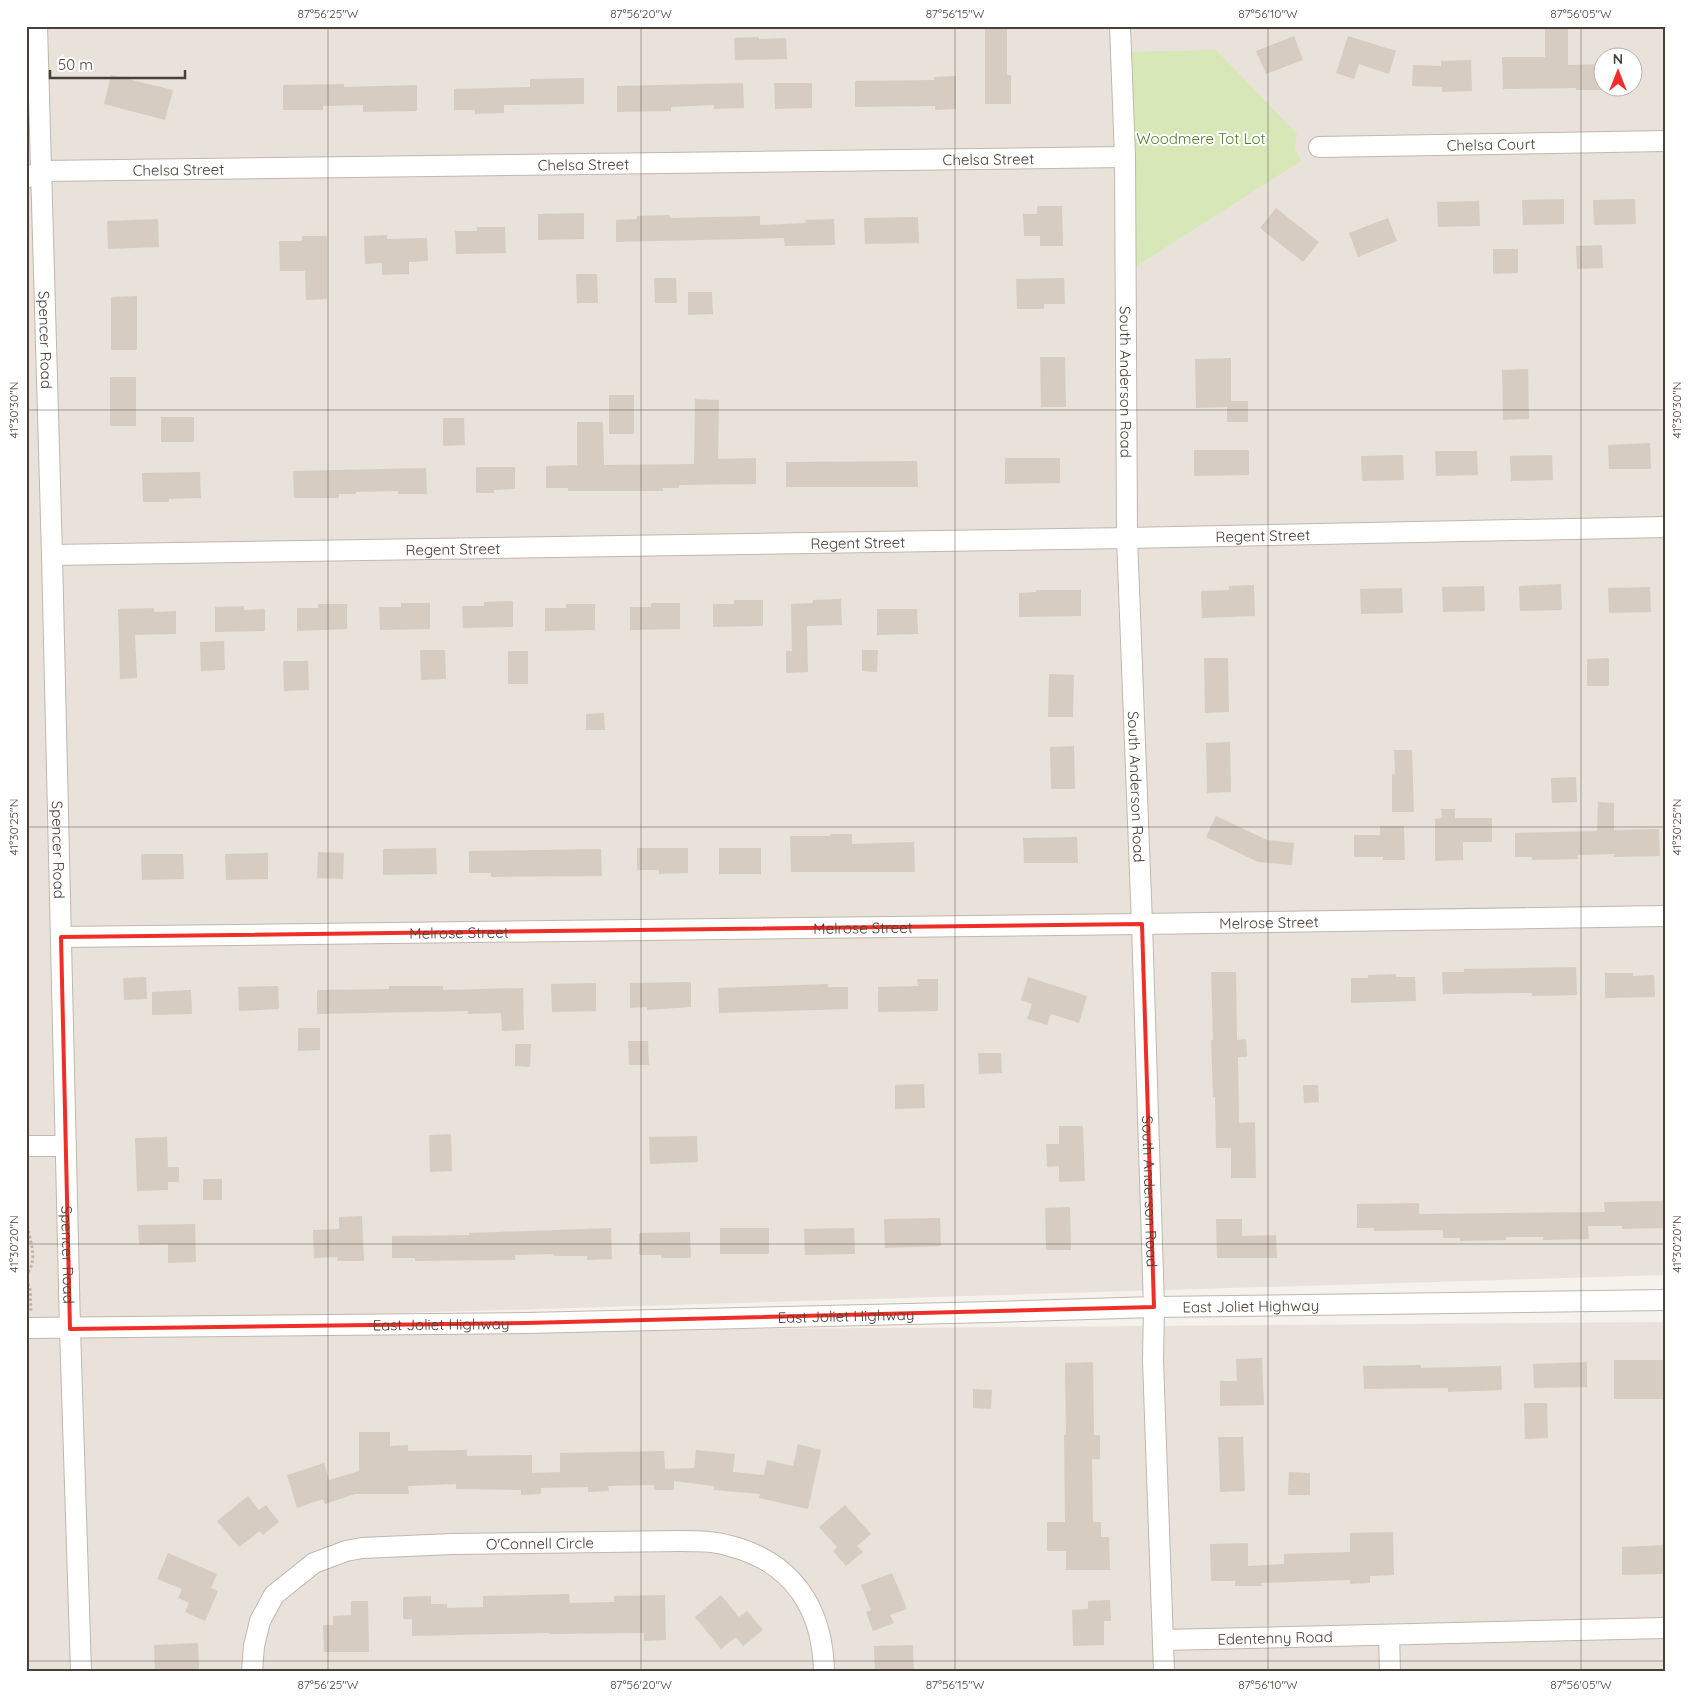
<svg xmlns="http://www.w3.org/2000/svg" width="1691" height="1698" viewBox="0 0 1691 1698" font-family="Quicksand,sans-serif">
<rect width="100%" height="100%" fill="#f5f1ec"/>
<!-- residential -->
<g fill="#e9e2da" fill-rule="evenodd">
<polygon points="26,26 30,26 63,1319 26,1320"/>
<path d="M44,26H1665V1275L75,1323ZM1604,58H1634V88H1604Z"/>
<polygon points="1665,1322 1665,1672 84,1672 75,1334"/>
<polygon points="66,1334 78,1672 26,1672 26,1335"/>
</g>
<!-- green -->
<polygon fill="#d7e7b7" points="1216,50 1297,134 1295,148 1301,161 1132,269 1127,52"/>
<!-- building -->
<g fill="#d6ccc1">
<polygon points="985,26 1007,26 1007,75 1011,75 1011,104 985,104"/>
<polygon points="1545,26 1568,26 1568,65 1604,64 1604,90 1576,90 1576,88 1503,89 1502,57 1545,57"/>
<polygon points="1294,36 1303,60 1266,74 1256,51"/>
<polygon points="1348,36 1396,51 1389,74 1359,64 1354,79 1336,73"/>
<polygon points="759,37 759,39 786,38 787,59 735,60 734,38"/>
<polygon points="1471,60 1472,91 1442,92 1442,87 1412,86 1413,65 1441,66 1441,61"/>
<polygon points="111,75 173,90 165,120 104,104"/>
<polygon points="956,76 956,109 935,110 935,106 855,107 855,81 934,80 934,77"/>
<polygon points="584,78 584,104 504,105 504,113 475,114 475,110 454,110 454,89 530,87 530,79"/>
<polygon points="743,83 744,108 714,109 714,105 671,107 671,111 617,112 617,86"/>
<polygon points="774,83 812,83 812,108 775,109"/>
<polygon points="344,84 344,87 417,85 417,111 363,112 363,105 323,106 323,110 283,110 283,85"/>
<polygon points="1564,199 1564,224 1523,225 1522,200"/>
<polygon points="1635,199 1636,224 1594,225 1593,200"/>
<polygon points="1479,201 1480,226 1438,227 1437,202"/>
<polygon points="1037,206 1062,206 1063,246 1040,246 1040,236 1024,236 1023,214 1037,214"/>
<polygon points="1276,208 1319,242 1303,262 1260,228"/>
<polygon points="584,213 584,239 538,240 538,214"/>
<polygon points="670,215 670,218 760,216 760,225 806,223 805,220 834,219 835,245 785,246 784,238 616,242 616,220 637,219 637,216"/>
<polygon points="918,217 919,243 865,244 864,218"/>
<polygon points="1388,218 1397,241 1358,257 1349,233"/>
<polygon points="158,219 159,247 108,249 107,221"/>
<polygon points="477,227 505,227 506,253 456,254 455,231 477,231"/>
<polygon points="387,235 387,239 427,238 428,261 409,262 409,274 382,275 382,263 365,264 364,236"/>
<polygon points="302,236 327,236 327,299 306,300 305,271 280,271 279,241 302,241"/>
<polygon points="1602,245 1603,268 1577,269 1576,246"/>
<polygon points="1493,249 1518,249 1518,273 1493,274"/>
<polygon points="576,274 597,274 598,303 577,303"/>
<polygon points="654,278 676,278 677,303 655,303"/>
<polygon points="1064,278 1065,304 1044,304 1044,309 1017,309 1016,279"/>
<polygon points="688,292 712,292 713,314 688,315"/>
<polygon points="137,296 137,350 111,350 111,297"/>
<polygon points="1040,357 1065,357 1066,407 1041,407"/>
<polygon points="1231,358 1231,401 1248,401 1248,422 1227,422 1227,407 1196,408 1195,359"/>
<polygon points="1528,369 1529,419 1503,420 1502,370"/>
<rect x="110" y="377" width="26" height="49"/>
<rect x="609" y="395" width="25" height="39"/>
<polygon points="695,399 719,400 718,459 756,458 756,484 679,485 679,488 663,488 663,491 568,491 568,488 546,488 546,466 577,465 577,422 603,422 604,465 694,464"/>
<rect x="161" y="417" width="33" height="25"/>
<polygon points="443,418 464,418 465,445 443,446"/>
<polygon points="1650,443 1651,469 1609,469 1608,445"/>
<polygon points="1194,450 1249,450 1249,475 1194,476"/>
<polygon points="1435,451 1477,451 1478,475 1436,476"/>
<polygon points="1403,455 1404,480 1362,481 1361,456"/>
<polygon points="1552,455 1553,480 1511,481 1510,456"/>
<polygon points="1005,458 1060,458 1060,483 1005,484"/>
<polygon points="917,461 918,487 786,487 786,462"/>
<polygon points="476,467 515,467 515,489 494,490 494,493 476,493"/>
<polygon points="426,468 427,494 398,494 398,491 356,492 356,494 339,494 339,498 294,498 293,471"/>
<polygon points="200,472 201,498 169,499 169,502 143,502 142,473"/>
<polygon points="1561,584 1562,610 1520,611 1519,586"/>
<polygon points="1254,585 1255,616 1202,618 1201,591 1229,590 1229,586"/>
<polygon points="1484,586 1485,611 1443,612 1442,587"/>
<polygon points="1650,587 1651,612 1609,613 1608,588"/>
<polygon points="1402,588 1403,613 1361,614 1360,589"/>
<polygon points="1036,590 1081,590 1081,616 1019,617 1019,593 1036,592"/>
<polygon points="841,599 842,625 807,626 808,672 786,673 786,651 792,651 791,604 813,603 813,600"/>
<polygon points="734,600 763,600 763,626 713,627 713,604 734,604"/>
<polygon points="513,601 513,627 463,628 462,606 484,606 484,602"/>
<polygon points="401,603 430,603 430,629 380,630 379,607 401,607"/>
<polygon points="651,603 680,603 680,629 630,630 630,607 651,607"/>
<polygon points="318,604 347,604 347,629 297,631 297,608 318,608"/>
<polygon points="566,604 595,604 595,630 545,631 545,608 566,608"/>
<polygon points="244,606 244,610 265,609 265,631 215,632 215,607"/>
<polygon points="154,608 154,612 176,611 176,634 135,635 137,678 120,679 118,609"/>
<polygon points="877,609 917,609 918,634 877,635"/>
<polygon points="224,641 225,670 201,671 200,642"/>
<polygon points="420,650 445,650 446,679 421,680"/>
<polygon points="862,650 878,650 877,672 862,671"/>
<rect x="508" y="651" width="20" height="33"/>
<polygon points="1204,658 1228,658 1229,712 1205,713"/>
<polygon points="1609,658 1609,686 1587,686 1587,659"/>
<polygon points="283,661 308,661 309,690 284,691"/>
<polygon points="1049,674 1074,675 1073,717 1048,717"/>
<polygon points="604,713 605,730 586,730 586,714"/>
<polygon points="1230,742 1231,792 1207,793 1206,743"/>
<polygon points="1074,746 1075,789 1051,789 1050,747"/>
<polygon points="1394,750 1412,750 1414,812 1392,812 1392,774 1395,774"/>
<polygon points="1576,777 1577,802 1552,803 1551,778"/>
<polygon points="1598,802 1614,803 1614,830 1659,829 1660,856 1614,857 1614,854 1577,855 1578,859 1532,860 1532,857 1515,857 1515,833 1597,831"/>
<polygon points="1441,809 1455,809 1455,818 1492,818 1492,842 1463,842 1463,860 1435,861 1435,819 1442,818"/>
<polygon points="1216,816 1267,840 1294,843 1292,865 1258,862 1206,837"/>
<polygon points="1380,826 1404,826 1405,860 1383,860 1383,857 1354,857 1354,835 1380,835"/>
<polygon points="830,834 852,834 852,844 914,842 915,872 791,872 790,836 830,836"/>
<polygon points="1077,837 1078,863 1024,863 1023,838"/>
<polygon points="436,848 437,874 383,875 383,849"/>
<polygon points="637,848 688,848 688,873 659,874 659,870 637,870"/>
<rect x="719" y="848" width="42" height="26"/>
<polygon points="601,849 602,876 491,877 491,873 469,873 469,851"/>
<polygon points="318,852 344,853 343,879 317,878"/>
<polygon points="268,853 268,879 226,880 225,854"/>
<polygon points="141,854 183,854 184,879 142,880"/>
<polygon points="1576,967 1577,995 1532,996 1532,993 1443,994 1442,972 1464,972 1464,969"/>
<polygon points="1211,972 1236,972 1237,1040 1246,1039 1247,1057 1238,1057 1239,1123 1255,1122 1256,1178 1231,1178 1231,1148 1216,1148 1215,1097 1213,1097 1211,1040 1213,1040"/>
<polygon points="1605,973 1633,973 1633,976 1654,975 1655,997 1605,998"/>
<polygon points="1396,974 1396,977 1415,977 1416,1001 1351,1003 1351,978 1368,978 1368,975"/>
<polygon points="146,977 147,999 124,1000 123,978"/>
<polygon points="1028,977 1087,996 1079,1023 1051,1014 1047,1025 1027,1019 1032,1004 1021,1000"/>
<polygon points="917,979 938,979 938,1011 878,1012 878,987 918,986"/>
<polygon points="691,982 691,1007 647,1010 647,1007 630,1008 630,983"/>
<polygon points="596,983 596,1011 552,1012 551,984"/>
<polygon points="828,984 828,987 848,987 848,1009 719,1013 718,988"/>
<polygon points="278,986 279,1009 239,1011 238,987"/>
<polygon points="389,986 443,986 443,990 523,988 524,1030 502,1031 501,1013 468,1014 468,1011 317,1014 317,990 389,989"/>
<polygon points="191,990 192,1014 152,1015 152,992"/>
<polygon points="298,1028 320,1028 320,1050 298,1051"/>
<polygon points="628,1041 648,1041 649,1065 629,1065"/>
<polygon points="515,1044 531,1044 530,1067 515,1066"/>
<polygon points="978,1053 1001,1053 1002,1073 979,1074"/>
<polygon points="924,1084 925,1108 895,1109 895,1085"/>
<polygon points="1303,1085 1318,1085 1319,1102 1304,1103"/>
<polygon points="1059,1126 1083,1126 1085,1181 1059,1182 1059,1166 1047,1167 1046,1144 1059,1144"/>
<polygon points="451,1134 452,1171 430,1172 429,1135"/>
<polygon points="697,1136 698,1162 650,1164 649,1137"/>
<polygon points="167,1137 168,1167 179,1167 179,1182 168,1182 168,1190 137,1191 135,1138"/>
<rect x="203" y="1179" width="19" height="21"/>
<polygon points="1665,1201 1665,1228 1622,1229 1622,1226 1588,1226 1589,1239 1543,1240 1543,1237 1506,1237 1506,1240 1460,1241 1460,1238 1443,1238 1443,1230 1374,1231 1374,1228 1357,1228 1357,1204 1419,1203 1419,1214 1605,1212 1604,1202"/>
<polygon points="1070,1207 1071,1250 1046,1250 1045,1208"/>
<polygon points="362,1216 364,1261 338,1261 337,1257 314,1258 313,1230 339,1229 339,1217"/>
<polygon points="940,1218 941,1246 885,1248 884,1219"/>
<polygon points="1216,1219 1242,1219 1242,1236 1276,1235 1277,1258 1217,1258"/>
<polygon points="195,1224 196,1262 168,1263 168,1244 139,1245 138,1225"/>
<polygon points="611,1228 612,1259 587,1260 587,1256 554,1256 554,1254 515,1255 515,1260 415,1261 415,1258 392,1258 392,1236 469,1235 469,1233"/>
<rect x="720" y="1228" width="49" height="26"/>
<polygon points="854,1228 855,1254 805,1255 804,1229"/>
<polygon points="690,1232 691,1258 661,1258 661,1255 639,1255 639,1233"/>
<polygon points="1262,1358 1264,1405 1220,1406 1220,1381 1237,1381 1236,1359"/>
<rect x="1614" y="1360" width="51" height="39"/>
<polygon points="1093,1362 1094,1435 1100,1435 1100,1459 1092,1459 1093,1522 1101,1522 1101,1537 1109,1537 1110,1570 1066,1570 1066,1551 1047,1551 1047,1522 1065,1522 1064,1435 1066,1435 1065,1363"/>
<polygon points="1587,1362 1587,1387 1534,1388 1533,1364"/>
<polygon points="1421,1365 1421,1368 1501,1366 1502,1390 1448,1392 1448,1388 1364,1389 1363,1366"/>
<polygon points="973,1389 992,1390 991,1409 973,1408"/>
<polygon points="1524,1403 1547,1403 1548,1438 1525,1439"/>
<polygon points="359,1432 390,1432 390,1446 408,1445 408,1451 467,1450 467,1456 532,1455 532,1473 560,1472 560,1453 664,1451 665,1469 694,1468 696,1450 735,1454 733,1472 764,1475 767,1460 793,1466 798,1444 821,1450 808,1509 759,1498 760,1494 714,1490 714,1486 674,1481 674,1490 654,1490 654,1485 608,1486 609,1491 588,1492 588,1487 541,1488 541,1494 521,1495 521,1490 456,1489 456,1484 408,1486 409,1494 355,1494 325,1504 323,1499 297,1508 287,1475 324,1463 329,1480 359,1471"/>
<polygon points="1218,1437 1243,1437 1245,1491 1220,1492"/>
<polygon points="1289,1472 1310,1473 1310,1495 1288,1495"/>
<polygon points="248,1496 259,1510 266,1505 279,1522 263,1535 260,1531 239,1547 217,1521"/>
<polygon points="845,1505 871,1534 857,1546 863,1552 846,1566 833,1551 837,1547 819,1527"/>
<polygon points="1393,1532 1394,1575 1370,1576 1370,1583 1350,1584 1350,1580 1261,1583 1262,1586 1235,1586 1235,1581 1211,1581 1210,1544 1248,1543 1248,1566 1284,1564 1284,1554 1350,1552 1350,1533"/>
<polygon points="1665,1545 1665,1574 1622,1575 1622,1547"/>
<polygon points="168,1553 217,1574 211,1588 218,1591 205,1621 185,1612 189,1603 178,1598 182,1589 157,1579"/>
<polygon points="892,1573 907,1609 890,1615 894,1623 873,1631 866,1612 871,1610 861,1585"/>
<polygon points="569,1594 570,1603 614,1602 614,1596 665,1595 666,1640 644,1641 644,1633 550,1634 550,1633 412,1636 412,1619 403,1619 403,1597 431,1596 431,1604 447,1604 447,1608 483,1607 483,1596"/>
<polygon points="721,1595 739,1617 747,1611 763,1630 743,1646 736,1637 721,1649 695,1617"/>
<polygon points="1110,1600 1111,1621 1104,1621 1104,1645 1073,1646 1072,1610 1088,1609 1088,1601"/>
<polygon points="351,1601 368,1601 369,1652 324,1652 323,1625 333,1625 333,1616 351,1615"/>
<polygon points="198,1643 199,1670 190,1670 190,1672 155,1672 154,1645"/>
<polygon points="913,1645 914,1672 875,1672 874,1646"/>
</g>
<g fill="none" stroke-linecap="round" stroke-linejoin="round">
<!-- minor casing -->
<g stroke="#c0b8ae" stroke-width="22">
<g id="minor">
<path id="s1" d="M37,26L52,555L70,1329L81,1672"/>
<path id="s2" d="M1120,26L1125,157L1127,538L1142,924L1154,1307L1153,1360L1164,1672"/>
<path id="s3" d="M1319,147L1665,141"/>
<path id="s4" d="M26,178L41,171L1125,157"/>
<path id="s5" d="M52,555L1127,538L1665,527"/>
<path id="s6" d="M61,937L1142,924L1665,916"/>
<polyline points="26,1146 66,1146"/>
<path id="s7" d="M26,1328L526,1323L992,1312L1154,1307L1665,1300"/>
<polyline points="1389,1635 1390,1672"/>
<path id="s8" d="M1163,1640L1665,1628"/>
<path id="s9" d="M252,1672L254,1646L260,1621L274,1595L314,1563L346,1551L362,1548L452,1544L680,1541C697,1541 714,1541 730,1546C793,1562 823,1609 824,1672"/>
</g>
</g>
<!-- path -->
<g stroke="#c1b2a0" stroke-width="3" stroke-dasharray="2.5 2.5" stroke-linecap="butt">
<path d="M26,1196C26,1204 26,1212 27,1220C28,1241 40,1256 26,1276"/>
<polyline points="26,1279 30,1289 31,1311"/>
</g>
<!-- minor -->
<use href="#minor" stroke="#fff" stroke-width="20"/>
</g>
<!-- marked area -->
<path fill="none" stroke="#f02e28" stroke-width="4" stroke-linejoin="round" d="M1142,924L1154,1307L526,1323L70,1329L61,937Z"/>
<!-- ticks -->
<path fill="none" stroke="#494139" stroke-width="1" stroke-opacity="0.45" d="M328,26V1672M641,26V1672M955,26V1672M1268,26V1672M1581,26V1672M26,410H1665M26,827H1665M26,1244H1665M26,1661H1665"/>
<g text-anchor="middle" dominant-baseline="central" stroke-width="4" stroke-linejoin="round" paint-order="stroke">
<!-- park labels -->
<g font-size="15" fill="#53792e" stroke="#fff">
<text x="1201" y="138">Woodmere Tot Lot</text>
</g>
<!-- street labels -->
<g font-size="15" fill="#494139" stroke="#fff">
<text stroke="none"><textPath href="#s3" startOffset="172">Chelsa Court</textPath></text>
<text stroke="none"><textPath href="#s4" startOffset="964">Chelsa Street</textPath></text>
<text stroke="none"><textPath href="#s4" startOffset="559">Chelsa Street</textPath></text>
<text stroke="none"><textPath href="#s4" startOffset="154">Chelsa Street</textPath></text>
<text stroke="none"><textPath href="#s1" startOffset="314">Spencer Road</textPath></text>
<text stroke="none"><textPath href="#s2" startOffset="356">South Anderson Road</textPath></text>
<text stroke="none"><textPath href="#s5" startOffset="1211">Regent Street</textPath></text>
<text stroke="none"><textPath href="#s5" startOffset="806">Regent Street</textPath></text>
<text stroke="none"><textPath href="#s5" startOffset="401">Regent Street</textPath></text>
<text stroke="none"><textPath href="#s2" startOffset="761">South Anderson Road</textPath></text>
<text stroke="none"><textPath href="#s1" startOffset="824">Spencer Road</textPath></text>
<text stroke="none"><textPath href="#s6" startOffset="1208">Melrose Street</textPath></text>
<text stroke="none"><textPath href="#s6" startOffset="802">Melrose Street</textPath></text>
<text stroke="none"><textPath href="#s6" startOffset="398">Melrose Street</textPath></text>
<text stroke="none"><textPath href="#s2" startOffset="1166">South Anderson Road</textPath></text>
<text stroke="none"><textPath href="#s1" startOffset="1229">Spencer Road</textPath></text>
<text stroke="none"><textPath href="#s7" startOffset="1225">East Joliet Highway</textPath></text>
<text stroke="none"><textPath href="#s7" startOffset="820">East Joliet Highway</textPath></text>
<text stroke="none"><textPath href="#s7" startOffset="415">East Joliet Highway</textPath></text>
<text stroke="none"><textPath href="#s9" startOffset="361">O'Connell Circle</textPath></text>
<text stroke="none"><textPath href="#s8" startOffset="112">Edentenny Road</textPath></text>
</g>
</g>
<!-- border -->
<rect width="1691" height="1698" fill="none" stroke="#ffffff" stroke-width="55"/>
<!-- north arrow -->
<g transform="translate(1618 72)"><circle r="24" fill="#ffffff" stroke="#b6b3b0"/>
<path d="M0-4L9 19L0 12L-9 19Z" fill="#f02e28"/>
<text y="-8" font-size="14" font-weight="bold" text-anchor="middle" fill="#494139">N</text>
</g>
<!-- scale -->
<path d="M50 70v8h135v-8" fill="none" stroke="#494139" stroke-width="2.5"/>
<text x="58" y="70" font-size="15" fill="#494139" stroke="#ffffff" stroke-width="4" paint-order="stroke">50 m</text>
<rect x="28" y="28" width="1636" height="1642" fill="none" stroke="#494139" stroke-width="2"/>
<g font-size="12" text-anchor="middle" fill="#494139">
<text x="328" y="18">87°56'25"W</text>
<text x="641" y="18">87°56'20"W</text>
<text x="955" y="18">87°56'15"W</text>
<text x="1268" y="18">87°56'10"W</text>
<text x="1581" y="18">87°56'05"W</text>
<text transform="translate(14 410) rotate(-90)" y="4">41°30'30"N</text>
<text transform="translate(1677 410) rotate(-90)" y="4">41°30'30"N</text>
<text transform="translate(14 827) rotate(-90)" y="4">41°30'25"N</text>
<text transform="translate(1677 827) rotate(-90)" y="4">41°30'25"N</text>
<text transform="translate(14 1244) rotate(-90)" y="4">41°30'20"N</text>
<text transform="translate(1677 1244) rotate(-90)" y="4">41°30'20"N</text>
<text x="328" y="1689">87°56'25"W</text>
<text x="641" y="1689">87°56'20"W</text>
<text x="955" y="1689">87°56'15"W</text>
<text x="1268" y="1689">87°56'10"W</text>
<text x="1581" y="1689">87°56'05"W</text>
</g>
</svg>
